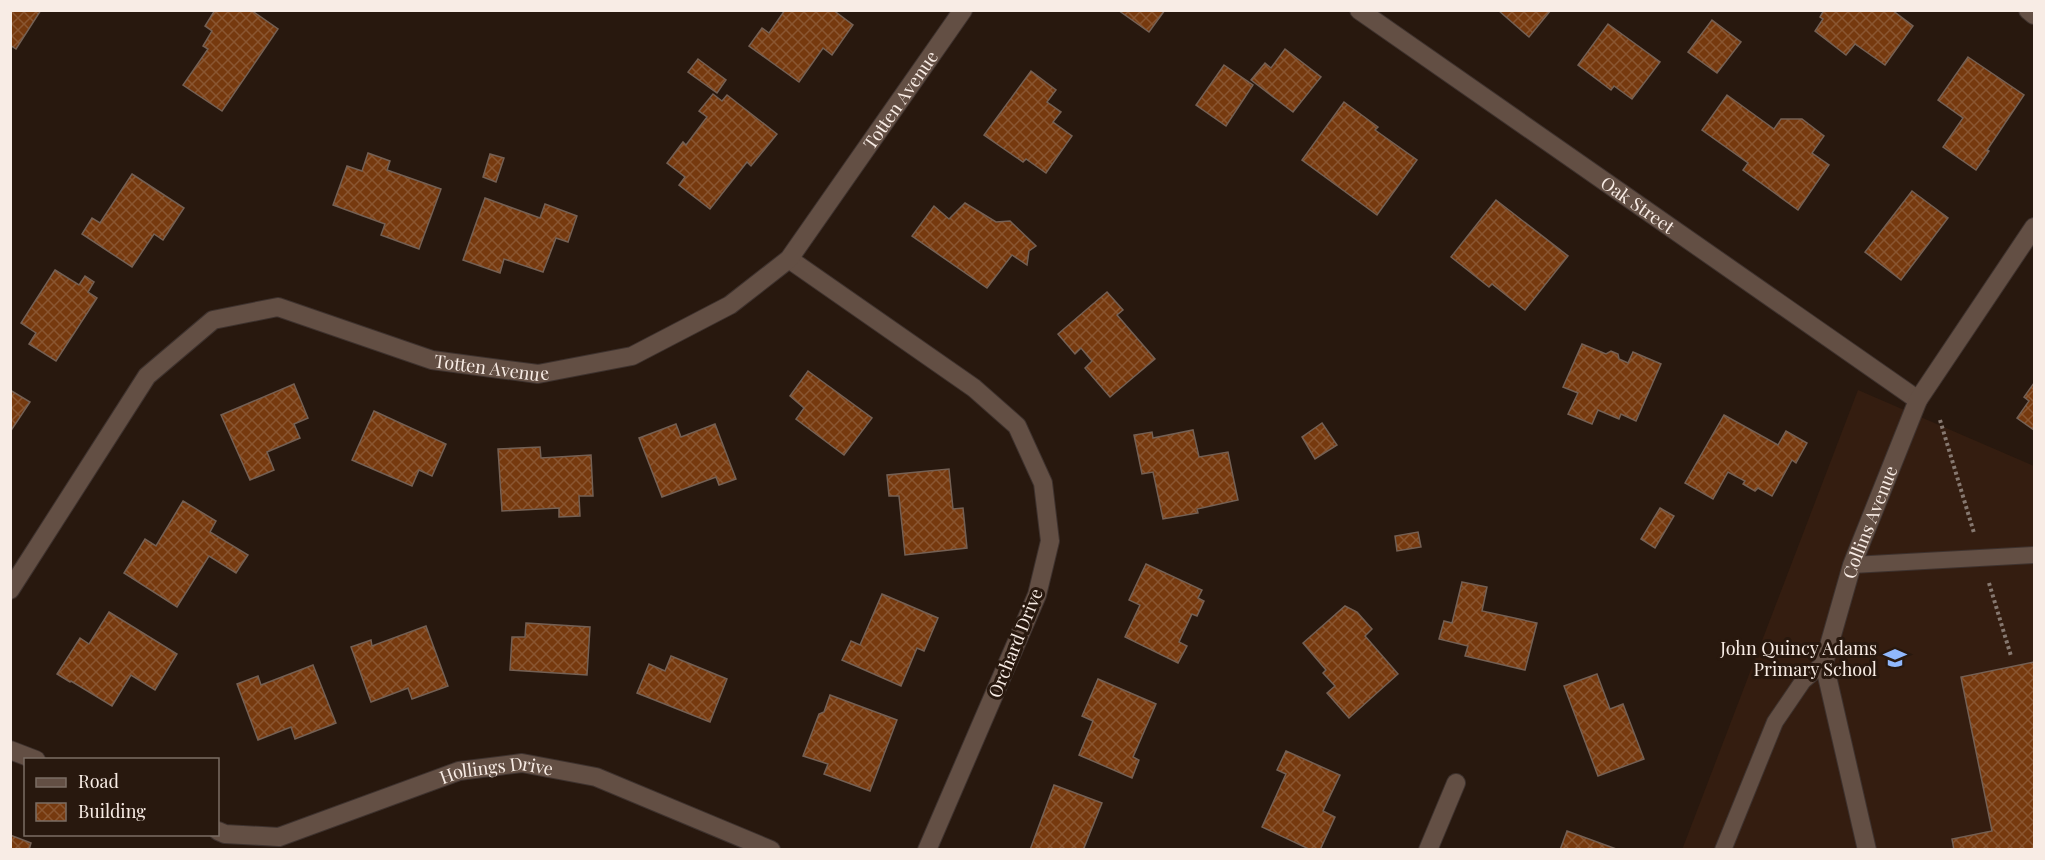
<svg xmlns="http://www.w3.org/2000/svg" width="2045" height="860" viewBox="0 0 2045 860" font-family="'Playfair Display',serif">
<defs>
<pattern id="building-cross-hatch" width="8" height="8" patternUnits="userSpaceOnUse" patternTransform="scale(1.5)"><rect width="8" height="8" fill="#76390e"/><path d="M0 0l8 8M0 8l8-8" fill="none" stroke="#8a5631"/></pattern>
</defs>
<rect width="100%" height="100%" fill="#28180e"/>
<!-- built -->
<polygon fill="#341d10" points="1858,390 2034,466 2034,849 1682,850"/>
<!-- building -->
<g fill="url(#building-cross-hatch)" stroke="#746054" stroke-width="1.5">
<polygon points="10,10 41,10 16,49 10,45"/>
<polygon points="215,10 251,10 278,29 222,111 183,85 208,49 203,46 212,31 205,26"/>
<polygon points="785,10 833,10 853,25 832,55 823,48 799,82 749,46 762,28 769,33"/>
<polygon points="1118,10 1165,10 1149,32"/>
<polygon points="1498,10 1551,10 1529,37"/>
<polygon points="1824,10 1892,10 1913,26 1885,65 1855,44 1846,55 1815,31 1823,19 1820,17"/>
<polygon points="1712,20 1741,42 1717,73 1688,52"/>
<polygon points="1608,24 1660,62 1632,99 1614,86 1611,90 1578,65"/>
<polygon points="1285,49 1321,77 1293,112 1251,80 1265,63 1271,68"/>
<polygon points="1968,57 2024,95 1987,150 1989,151 1976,170 1943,147 1963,118 1938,100"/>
<polygon points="698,59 726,80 717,93 688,72"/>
<polygon points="1224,65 1253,85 1226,126 1196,105"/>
<polygon points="1031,71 1056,90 1047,102 1061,112 1053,122 1072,136 1046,173 1026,159 1023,162 984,135"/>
<polygon points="713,94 722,101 727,95 777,134 751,166 747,162 710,209 679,185 685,177 667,163 683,142 686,145 707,117 699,111"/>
<polygon points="1727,95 1774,129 1781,119 1802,119 1824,136 1812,153 1829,165 1798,210 1743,170 1748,163 1702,130"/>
<polygon points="1344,102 1378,127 1375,130 1417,160 1377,215 1302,160"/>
<polygon points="368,153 390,161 387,170 441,189 419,249 381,235 385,224 333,205 347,166 362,171"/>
<polygon points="490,154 504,158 496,182 483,177"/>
<polygon points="132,174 184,208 163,240 154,234 132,267 82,234 92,218 100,223"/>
<polygon points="1912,191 1948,218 1901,280 1865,252"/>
<polygon points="485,198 540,218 545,204 577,216 568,242 556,238 543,272 504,259 500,273 463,260"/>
<polygon points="1496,200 1568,256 1525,310 1492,284 1489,287 1451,257"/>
<polygon points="965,203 996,222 1010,221 1036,246 1029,251 1027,265 1012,255 987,288 912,236 934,206 949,219"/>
<polygon points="55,270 79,285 85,276 94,282 88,292 97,298 56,361 29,344 36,333 21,323"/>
<polygon points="1107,292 1123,310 1117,315 1155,359 1110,397 1085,368 1092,361 1081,348 1075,354 1058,334"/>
<polygon points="1582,344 1606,354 1611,351 1618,354 1619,359 1628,363 1633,352 1661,364 1636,421 1621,414 1619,419 1598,410 1592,424 1568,414 1578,393 1563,387"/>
<polygon points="808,371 872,418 844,455 796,419 804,408 790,396"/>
<polygon points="2034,383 2034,430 2017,418 2029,401 2024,397"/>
<polygon points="294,384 308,418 294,424 300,438 267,452 274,470 250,480 221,415"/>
<polygon points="10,390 30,402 10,432"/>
<polygon points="374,411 446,444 432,476 419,470 412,486 352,460"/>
<polygon points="1724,415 1778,445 1786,431 1807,443 1796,463 1792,460 1772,496 1758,488 1755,491 1743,484 1745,481 1728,472 1713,499 1685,483"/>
<polygon points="1322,423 1337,445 1315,459 1302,437"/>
<polygon points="676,424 681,437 715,424 736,479 719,485 716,477 662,497 639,438"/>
<polygon points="1193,430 1199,457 1228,452 1238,500 1197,509 1198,513 1163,519 1153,472 1142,474 1134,435 1152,432 1153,438"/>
<polygon points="540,447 541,458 591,455 593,496 579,496 580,516 559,517 559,508 502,511 498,449"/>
<polygon points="949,469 953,509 963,508 967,548 905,555 899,496 889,496 887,475"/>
<polygon points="183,501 216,521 210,532 248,555 236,573 209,556 177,607 124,573 145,539 156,546"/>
<polygon points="1660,508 1674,516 1655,548 1641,539"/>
<polygon points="1418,532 1421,547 1397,551 1395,536"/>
<polygon points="1146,564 1202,590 1198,598 1204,601 1197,616 1192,614 1179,642 1187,646 1178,663 1125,637 1140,605 1129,600"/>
<polygon points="1462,582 1487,587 1482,611 1537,623 1525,670 1465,656 1468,646 1439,639 1444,621 1452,623"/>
<polygon points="882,594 938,618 924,651 917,648 901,686 842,660 851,641 860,645"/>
<polygon points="1345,606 1357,612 1372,629 1365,636 1398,674 1349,718 1327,693 1335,686 1323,673 1326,670 1303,643"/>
<polygon points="109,612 177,654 155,690 131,675 112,706 71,681 70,682 57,674 80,638 89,644"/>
<polygon points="526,623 590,627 587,675 510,670 512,637 525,637"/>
<polygon points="426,626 448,686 412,699 408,688 371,702 351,647 371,640 372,646"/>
<polygon points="671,656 727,679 710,722 637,693 649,664 665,671"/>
<polygon points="2034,662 2034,850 1954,850 1952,839 1992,831 1961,677"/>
<polygon points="313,665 336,723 295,739 291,727 258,740 237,684 258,676 261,685"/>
<polygon points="1597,674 1610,709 1623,704 1644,759 1598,776 1564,686"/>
<polygon points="1098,679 1156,704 1133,757 1139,760 1132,778 1079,755 1093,721 1082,716"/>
<polygon points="830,695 897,720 870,791 824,774 828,764 803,756 819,714 824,712"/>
<polygon points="1286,751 1340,775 1323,811 1335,817 1320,850 1311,850 1262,827 1286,774 1277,770"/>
<polygon points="1054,785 1102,803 1084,848 1088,850 1030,850"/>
<polygon points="1567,831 1619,850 1560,850"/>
<polygon points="10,835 31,843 29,850 10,850"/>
</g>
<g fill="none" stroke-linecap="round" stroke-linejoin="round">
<!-- lane casing -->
<g stroke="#3e322e" stroke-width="18">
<g id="lane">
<polyline points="1852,565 2034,555"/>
<polyline points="1723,850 1775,722 1803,681 1824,663"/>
</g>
</g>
<!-- street casing -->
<g stroke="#3e322e" stroke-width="20">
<g id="street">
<path id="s1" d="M1359,10L1918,400"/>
<polyline points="2028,10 2034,15"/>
<polyline points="789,259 974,388 1017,426 1043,483 1050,541 1037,595 927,850"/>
<path id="s2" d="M10,590L147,376L213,320L278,307L432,360L538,374L632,356L730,305L789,259L963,10"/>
<polyline points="10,750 36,760"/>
<path id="s3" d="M218,831L225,834L279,837L459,771L522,763L596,777L771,850"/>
<polyline points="1428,850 1456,783"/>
<path id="s4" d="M1867,850L1824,663L1852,565L1918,400L2034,227"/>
</g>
</g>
<!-- path -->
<g stroke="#867870" stroke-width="4" stroke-dasharray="3 3" stroke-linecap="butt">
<polyline points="1940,420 1974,533"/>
<polyline points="1989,583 2011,656"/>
</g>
<!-- lane -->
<use href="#lane" stroke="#634f44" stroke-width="16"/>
<!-- street -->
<use href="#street" stroke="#634f44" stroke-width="18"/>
</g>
<!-- icons -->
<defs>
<g id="school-bare" transform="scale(1.8)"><path d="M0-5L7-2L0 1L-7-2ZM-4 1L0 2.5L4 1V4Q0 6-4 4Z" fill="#90b8fd" stroke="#28180e" stroke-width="2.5" paint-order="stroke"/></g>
</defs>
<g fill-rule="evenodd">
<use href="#school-bare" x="1895" y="658"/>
</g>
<g text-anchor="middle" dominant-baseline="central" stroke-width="6" stroke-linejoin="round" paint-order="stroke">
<!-- street labels -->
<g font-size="18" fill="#f8ece5" stroke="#28180e">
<text stroke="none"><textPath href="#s2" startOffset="1152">Totten Avenue</textPath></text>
<text stroke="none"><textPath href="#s1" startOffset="340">Oak Street</textPath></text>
<text stroke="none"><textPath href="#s2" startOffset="630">Totten Avenue</textPath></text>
<text stroke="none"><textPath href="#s4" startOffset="340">Collins Avenue</textPath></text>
<text transform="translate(1015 643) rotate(-68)">Orchard Drive</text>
<text stroke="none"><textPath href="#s3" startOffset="291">Hollings Drive</textPath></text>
</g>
<!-- poi labels -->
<g font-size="18" fill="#f8ece5" stroke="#28180e" text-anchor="end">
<text x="1877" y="648">John Quincy Adams<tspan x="1877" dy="21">Primary School</tspan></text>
</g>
</g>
<!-- border -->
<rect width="2045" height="860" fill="none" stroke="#f8ece5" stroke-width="24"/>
<!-- legend -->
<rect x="24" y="758" width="195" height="78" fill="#28180e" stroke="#7b6d64" stroke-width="1.5"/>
<rect x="36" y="778" width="30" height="9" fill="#634f44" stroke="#7b6d64" stroke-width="1.5"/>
<text x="78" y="788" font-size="18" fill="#f8ece5">Road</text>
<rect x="36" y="803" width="30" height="18" fill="url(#building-cross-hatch)" stroke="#7b6d64" stroke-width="1.5"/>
<text x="78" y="818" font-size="18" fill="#f8ece5">Building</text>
</svg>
